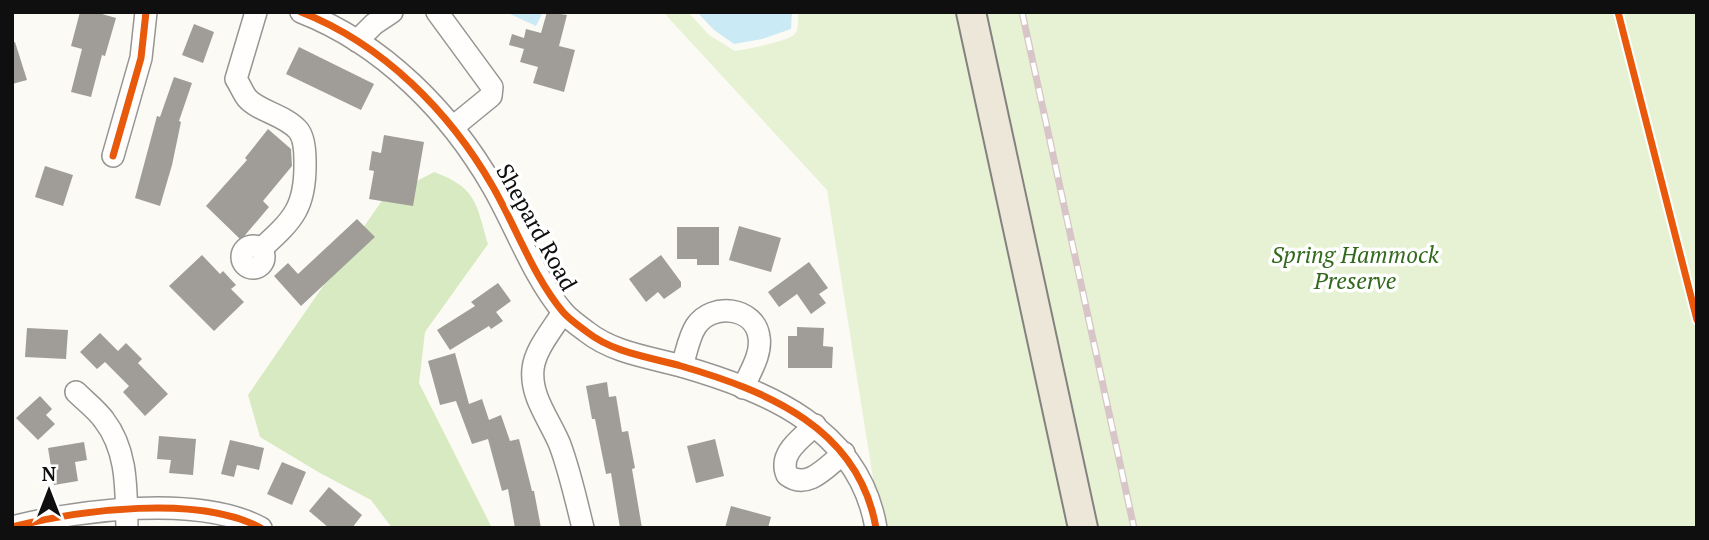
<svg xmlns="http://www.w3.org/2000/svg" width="1709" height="540" viewBox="0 0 1709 540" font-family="'PT Serif',serif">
<rect width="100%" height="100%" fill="#fcfaf4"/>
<!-- green -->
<g fill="#e7f2d4">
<path d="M663,12H688L709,35L735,51C748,49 786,42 795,34C799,29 798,18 798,12H963L1075,528H884L877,503L827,190Z"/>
<polygon points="978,12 1697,12 1697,528 1090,528"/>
</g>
<!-- forest -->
<path fill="#d8eac1" d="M434,172C477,188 476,203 488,244L425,332L419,383L492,528H392L371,500L320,473L260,437L248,395L383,199Z"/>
<!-- water -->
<g fill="#caeaf6">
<polygon points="506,12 543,12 536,26"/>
<polygon points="697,12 792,12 791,29 762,39 734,44 714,30"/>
</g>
<!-- building -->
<g fill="#a09d99">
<polygon points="80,12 95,12 116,18 105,56 102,55 91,97 71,92 82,49 71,46"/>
<polygon points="547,12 567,15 559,46 575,50 564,92 533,83 538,67 520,62 524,49 509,45 512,34 524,38 526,29 541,33"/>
<polygon points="194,24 214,32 203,63 182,55"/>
<polygon points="15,42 27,80 12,84 12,43"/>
<polygon points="299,47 374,84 361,110 286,74"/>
<polygon points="174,77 192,83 179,121 181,122 172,165 160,206 135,198 157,116 160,117"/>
<polygon points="268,129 291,149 292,166 263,201 269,207 241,240 206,206 247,160 245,158"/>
<polygon points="384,135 424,142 413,206 369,199 374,171 369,170 372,151 381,153"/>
<polygon points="45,166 73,175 63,206 35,197"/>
<polygon points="357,219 375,237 301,306 274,276 288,263 298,274"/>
<polygon points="739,226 781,238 771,272 729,260"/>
<polygon points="677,227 719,227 719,265 697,265 697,259 677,259"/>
<polygon points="202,255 220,274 223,271 236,285 231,289 244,302 214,331 169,286"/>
<polygon points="661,255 681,282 681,287 664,299 658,292 646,302 629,279"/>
<polygon points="809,262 828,288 819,294 826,303 811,314 797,294 779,307 768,292"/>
<polygon points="498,283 511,301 496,312 503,321 491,329 489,326 450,350 437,330 475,306 471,302"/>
<polygon points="797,327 824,328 823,346 833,347 832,368 788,368 788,336 797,336"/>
<polygon points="27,328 68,330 66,359 25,357"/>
<polygon points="100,333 118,351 126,343 142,359 138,363 168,394 145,416 123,392 129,386 105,362 97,369 80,352"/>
<polygon points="455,353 469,404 482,399 489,420 501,415 510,441 519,439 532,491 534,491 541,528 515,528 508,489 502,491 488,439 472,444 456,401 440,405 428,361"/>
<polygon points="607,382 609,397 616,396 622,432 628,431 635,468 632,469 642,528 620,528 611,473 606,474 595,419 592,419 586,386"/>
<polygon points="40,396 52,409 46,415 55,424 38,440 16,418"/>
<polygon points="159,436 196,439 193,475 169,473 171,460 157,459"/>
<polygon points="715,439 724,476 696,483 687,446"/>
<polygon points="230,440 264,448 259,470 237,465 234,477 221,474"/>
<polygon points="84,442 87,460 75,462 78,481 54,485 48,448"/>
<polygon points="282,462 306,472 292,505 267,494"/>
<polygon points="329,487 362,515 352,528 329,528 309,511"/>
<polygon points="731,506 771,517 768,528 725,528"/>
</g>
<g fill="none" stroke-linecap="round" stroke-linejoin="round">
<!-- minor casing -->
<g stroke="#969592" stroke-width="24">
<g id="minor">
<path d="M256,12L236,79C240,85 243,93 247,98C258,111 285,115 298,130C304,137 305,152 305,161C306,207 294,219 261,249"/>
<path d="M301,12C383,44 450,112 493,187C516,227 533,276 563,312C569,319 579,326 587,332C614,353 649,357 681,366C767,391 859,428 876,528"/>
<polyline points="437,12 492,87 491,96 453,127"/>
<polyline points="357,41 374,24 392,12"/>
<polyline points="113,156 141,58 146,12"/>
<circle cx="253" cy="257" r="11"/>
<path d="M563,312C553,329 535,349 533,369C530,397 550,420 560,445C570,472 576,500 583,528"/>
<path d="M682,366C686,354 689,336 696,326C712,302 755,307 759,337C762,354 750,372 743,388"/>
<path d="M76,392C85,401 97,410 104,420C128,451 126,490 127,528"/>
<path d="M815,425C801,439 778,453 787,475C808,491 827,466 844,453"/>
<path d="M12,527C80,510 198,494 261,528"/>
</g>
</g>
<!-- major casing -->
<g stroke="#83827f" stroke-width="32">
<polyline id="major" points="971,12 1083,528"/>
</g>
<!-- minor -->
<use href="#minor" stroke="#fffefd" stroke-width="21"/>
<!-- major -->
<use href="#major" stroke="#ede7da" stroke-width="28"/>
<!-- rail casing -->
<g stroke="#d8c5c7" stroke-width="7">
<polyline id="rail" points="1022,12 1134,528"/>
</g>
<!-- rail -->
<use href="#rail" stroke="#fff" stroke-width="4.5" stroke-dasharray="13" stroke-linecap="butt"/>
<!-- cycleway casing -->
<g stroke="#fff" stroke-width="11">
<g id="cycleway">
<path d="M301,12C383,44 450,112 493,187C516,227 533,276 563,312C569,319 579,326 587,332C614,353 649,357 681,366C767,391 859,428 876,528"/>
<polyline points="1618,12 1697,320"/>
<polyline points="113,156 141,58 146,12"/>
<path d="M12,527C80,510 198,494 261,528"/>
</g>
</g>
<!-- cycleway -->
<use href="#cycleway" stroke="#e8590c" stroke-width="7"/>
</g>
<g text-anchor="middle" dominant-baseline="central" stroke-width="7" stroke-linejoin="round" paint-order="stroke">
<!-- street labels -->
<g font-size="23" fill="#0f0f0f" stroke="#fff">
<text transform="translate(537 227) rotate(61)">Shepard Road</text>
</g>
<!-- park labels -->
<g font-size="23" font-style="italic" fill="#32691d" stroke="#fff">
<text x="1355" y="254">Spring Hammock<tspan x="1355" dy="26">Preserve</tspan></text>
</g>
</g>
<!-- border -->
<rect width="1709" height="540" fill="none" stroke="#0f0f0f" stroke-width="28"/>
<!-- north arrow -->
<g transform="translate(49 491)" stroke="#ffffff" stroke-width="5" paint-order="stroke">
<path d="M0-5L12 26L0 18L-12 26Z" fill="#0f0f0f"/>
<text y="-10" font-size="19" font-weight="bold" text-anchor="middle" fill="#0f0f0f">N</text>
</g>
</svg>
